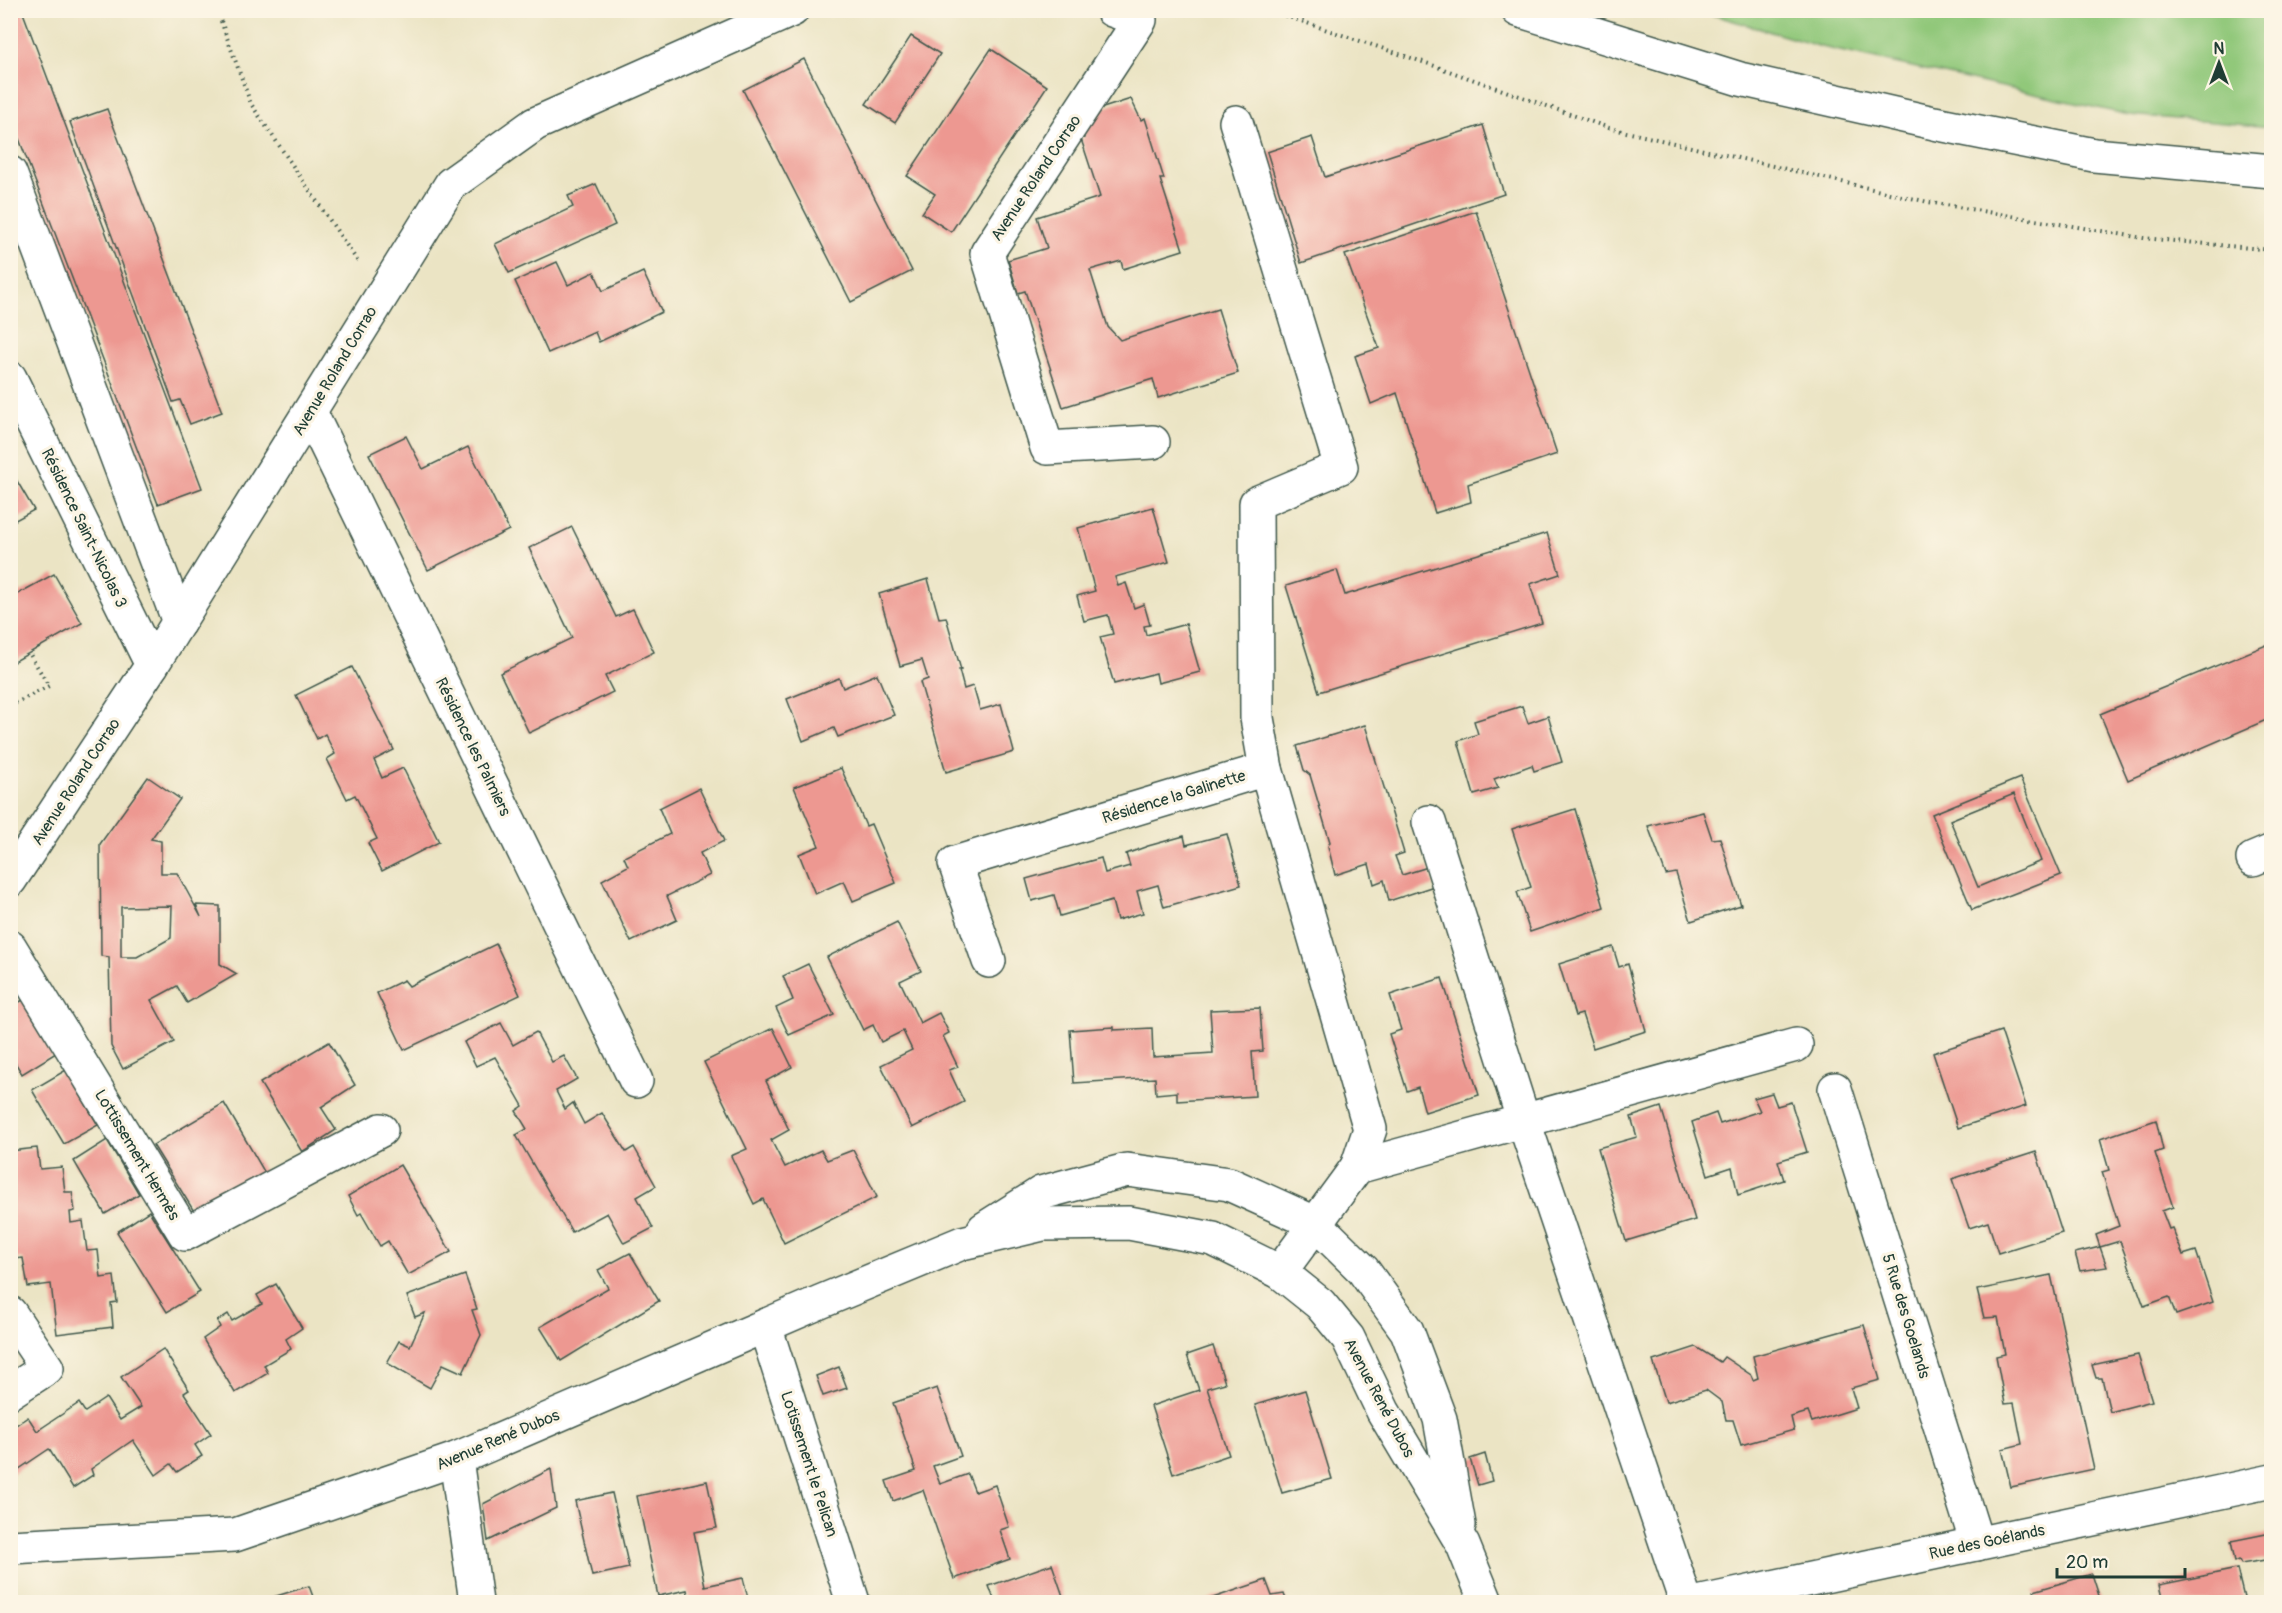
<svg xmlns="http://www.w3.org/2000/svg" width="2282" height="1613" viewBox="0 0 2282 1613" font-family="Pangolin,sans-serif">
<rect width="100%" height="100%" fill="#fcf5e5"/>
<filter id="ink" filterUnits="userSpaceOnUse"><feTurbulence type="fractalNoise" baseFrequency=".0167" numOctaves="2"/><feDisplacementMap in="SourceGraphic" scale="12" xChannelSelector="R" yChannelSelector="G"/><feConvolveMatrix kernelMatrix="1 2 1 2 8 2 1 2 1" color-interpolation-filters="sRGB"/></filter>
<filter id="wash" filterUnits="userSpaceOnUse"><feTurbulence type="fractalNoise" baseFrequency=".008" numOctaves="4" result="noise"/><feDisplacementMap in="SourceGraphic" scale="24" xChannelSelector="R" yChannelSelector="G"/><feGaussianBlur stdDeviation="1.35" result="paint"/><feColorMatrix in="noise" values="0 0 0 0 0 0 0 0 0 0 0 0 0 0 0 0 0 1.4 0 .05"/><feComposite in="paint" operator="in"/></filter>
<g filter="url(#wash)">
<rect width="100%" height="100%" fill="#ebe4c4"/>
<!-- green -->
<polygon fill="#91c87a" stroke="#588257" stroke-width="1.5" points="1700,11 2271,11 2271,127 2129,115 1822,47"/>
<g id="blocks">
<!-- building -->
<g fill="#ed9891" fill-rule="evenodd">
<polygon points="10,10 22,10 202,488 158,504 10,115"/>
<polygon points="911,36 940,54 895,123 866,104"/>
<polygon points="991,49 1047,86 951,232 922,213 935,194 907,176"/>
<polygon points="804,59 912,271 851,302 743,90"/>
<polygon points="1131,99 1141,120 1145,118 1164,179 1160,179 1183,250 1123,269 1121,261 1090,270 1108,327 1120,340 1218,309 1238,373 1158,398 1153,379 1063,407 1025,291 1018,293 1008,260 1047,248 1037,217 1100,197 1081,139 1084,138 1081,115"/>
<polygon points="107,109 222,412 190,424 180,400 173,402 70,122"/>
<polygon points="1483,125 1504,194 1301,263 1267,152 1312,137 1325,177"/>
<polygon points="596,184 615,225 509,273 495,244 573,207 568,196"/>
<polygon points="1476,211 1557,454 1468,484 1471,502 1435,513 1397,393 1371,404 1355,356 1379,348 1345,255"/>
<polygon points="557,262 568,285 594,272 603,291 643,272 662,312 599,342 595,332 548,353 515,281"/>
<polygon points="406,436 423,469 468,447 509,530 428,570 369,454"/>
<polygon points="10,469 34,510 10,523"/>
<polygon points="1153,507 1169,562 1115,577 1118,586 1126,583 1134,608 1144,604 1150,625 1144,626 1146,635 1186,624 1200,672 1158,683 1156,673 1114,684 1100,637 1113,634 1108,615 1084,621 1077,596 1095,591 1078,528"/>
<polygon points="572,527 616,617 633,609 654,652 605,676 613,692 529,733 500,673 572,638 529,548"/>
<polygon points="1547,533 1560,574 1530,584 1542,623 1319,692 1286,586 1337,570 1345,595"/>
<polygon points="54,574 82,623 10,664 10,598"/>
<polygon points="928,579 939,618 946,617 961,670 959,670 964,689 973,686 980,710 1001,704 1014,752 946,772 920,682 928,679 922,660 900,666 879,594"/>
<polygon points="2271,643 2271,718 2128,780 2100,714"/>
<polygon points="352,667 394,750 374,760 382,778 403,768 439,842 382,871 368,843 377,839 355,795 347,799 327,759 335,754 325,734 317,739 296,695"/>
<polygon points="877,674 894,715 838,737 834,728 803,741 787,699 839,678 843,688"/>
<polygon points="1522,706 1528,723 1548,716 1562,762 1534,771 1532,765 1494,779 1498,788 1474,795 1458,741 1478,734 1474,721"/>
<polygon points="1365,725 1404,853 1395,856 1402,875 1428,867 1434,886 1389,901 1384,880 1374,884 1369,864 1335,875 1328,846 1330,842 1310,775 1304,770 1297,746"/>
<polygon points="841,768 866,826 871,824 896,883 853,901 844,881 815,894 799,854 819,846 794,787"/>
<path d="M148,777L180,799L151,839L161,841V873H177L201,917L196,905L220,906V964L237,974L187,1003L177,986L151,1000L174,1042L123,1069L111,1046L109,957L101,956L100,844ZM172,906L171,938L137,957H121V907Z"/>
<path d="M2020,778L2061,875L1972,910L1932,814ZM2014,794L2041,861L1978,887L1950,820Z"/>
<polygon points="699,788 724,841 700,853 710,875 667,896 677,920 631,942 602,880 628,866 624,857 670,834 659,808"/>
<polygon points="1575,809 1604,907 1530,932 1517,892 1531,887 1512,829"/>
<polygon points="1703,812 1712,839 1720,838 1741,905 1691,921 1676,873 1666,875 1648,826"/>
<polygon points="1227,834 1241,885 1164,907 1158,885 1137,891 1143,913 1117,920 1112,901 1060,916 1054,895 1032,901 1026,879 1101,858 1105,873 1130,866 1126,854 1148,846 1184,836 1186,845"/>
<polygon points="897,922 921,971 900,981 920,1023 939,1013 949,1033 943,1036 958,1067 949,1070 964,1102 912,1128 881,1065 912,1050 903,1031 881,1042 873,1025 863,1030 827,957"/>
<polygon points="496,944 520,995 404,1050 377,993 404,980 409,986"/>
<polygon points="1613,947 1619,967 1628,964 1646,1031 1593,1048 1582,1014 1575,1016 1559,964"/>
<polygon points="808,964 834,1015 789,1035 776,1008 793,1000 783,976"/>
<polygon points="1442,978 1479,1095 1425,1112 1418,1087 1407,1091 1389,1034 1401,1030 1390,995"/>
<polygon points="25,999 56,1053 22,1074 10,1054 10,1007"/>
<polygon points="1260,1008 1263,1051 1252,1052 1255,1096 1177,1101 1177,1092 1156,1094 1155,1078 1074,1083 1070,1030 1114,1027 1114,1030 1152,1028 1153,1057 1213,1053 1210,1010"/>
<polygon points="501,1023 513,1045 536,1032 552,1062 564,1056 577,1079 556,1091 565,1109 573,1103 584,1124 602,1113 626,1152 634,1147 656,1186 637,1197 653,1228 624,1243 607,1213 572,1232 516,1135 527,1129 516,1111 523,1106 495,1057 476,1066 464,1042"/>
<polygon points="773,1028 792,1067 766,1081 789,1130 771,1140 785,1167 821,1150 827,1160 853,1150 877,1197 784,1243 763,1199 754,1204 731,1156 747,1149 704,1062"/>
<polygon points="2001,1031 2026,1106 1958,1128 1933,1053"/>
<polygon points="329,1042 355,1085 321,1107 336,1130 302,1152 260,1083"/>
<polygon points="66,1070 98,1125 64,1144 32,1090"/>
<polygon points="1772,1093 1777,1106 1791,1102 1807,1152 1778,1161 1784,1180 1738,1195 1732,1167 1708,1175 1692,1122 1716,1113 1720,1124 1760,1111 1754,1098"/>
<polygon points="224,1103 265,1173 195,1213 153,1145"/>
<polygon points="1661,1107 1695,1220 1626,1241 1598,1148 1637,1137 1631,1117"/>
<polygon points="2156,1120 2163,1150 2155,1153 2173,1207 2162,1211 2169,1229 2172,1228 2183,1255 2196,1251 2213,1302 2176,1315 2169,1297 2144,1306 2120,1241 2100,1247 2096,1235 2119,1226 2102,1172 2109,1170 2100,1139"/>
<polygon points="107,1140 139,1194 105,1214 74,1161"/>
<polygon points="37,1148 40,1169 62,1167 65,1192 72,1192 75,1211 70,1212 71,1223 83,1221 87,1251 98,1250 101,1278 114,1276 117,1302 111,1303 113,1327 57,1334 51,1284 28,1287 23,1258 14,1259 10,1236 10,1151"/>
<polygon points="2036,1152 2062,1233 1998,1253 1988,1222 1969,1228 1952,1179"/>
<polygon points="400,1165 451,1252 408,1275 388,1241 380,1246 361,1213 358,1215 348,1196"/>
<polygon points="149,1211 200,1292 167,1312 117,1232"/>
<polygon points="2100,1247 2107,1267 2080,1271 2075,1253"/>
<polygon points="630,1253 659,1301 561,1361 540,1327 608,1288 598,1270"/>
<polygon points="465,1275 477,1309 472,1310 481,1335 463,1373 443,1364 430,1388 387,1363 399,1341 410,1346 425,1313 415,1317 407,1296"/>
<polygon points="2051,1275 2094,1469 2011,1487 2002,1449 2022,1444 2014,1403 2005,1404 1996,1356 2005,1354 1998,1317 1984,1318 1977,1290"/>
<polygon points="276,1284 302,1328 286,1339 291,1349 264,1365 268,1373 235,1393 203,1339 220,1327 217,1321 228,1314 232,1321 262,1304 257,1295"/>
<polygon points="1864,1325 1880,1380 1851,1388 1857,1408 1812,1422 1808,1412 1791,1417 1794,1430 1741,1445 1733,1420 1726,1420 1722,1402 1706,1390 1666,1402 1653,1361 1696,1347 1720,1362 1724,1357 1751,1375 1753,1380 1758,1378 1753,1356"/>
<polygon points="1213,1346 1225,1383 1207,1388 1229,1455 1173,1474 1151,1406 1199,1390 1187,1355"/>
<polygon points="163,1349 189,1390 184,1393 211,1434 195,1445 202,1456 177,1472 171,1464 156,1475 133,1440 91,1469 93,1475 73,1488 49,1449 10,1475 10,1429 28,1417 37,1431 79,1403 85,1412 106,1398 120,1420 141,1407 121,1377"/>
<polygon points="2138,1355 2152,1401 2110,1412 2102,1378 2096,1378 2092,1365"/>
<polygon points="839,1367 847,1388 823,1396 816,1376"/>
<polygon points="937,1388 961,1456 933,1466 940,1484 968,1474 975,1492 995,1485 1009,1527 1000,1530 1010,1559 954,1579 923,1490 893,1501 886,1481 916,1471 893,1403"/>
<polygon points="1305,1390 1332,1479 1282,1493 1255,1405"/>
<polygon points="1485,1454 1492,1481 1478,1485 1470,1459"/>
<polygon points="551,1469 556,1508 488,1541 483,1504"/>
<polygon points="707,1481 717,1528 694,1532 705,1586 743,1578 749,1602 690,1602 687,1590 658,1596 637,1496"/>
<polygon points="612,1493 629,1568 592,1576 575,1501"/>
<polygon points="2271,1533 2271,1559 2241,1564 2239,1560 2235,1562 2231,1541"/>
<polygon points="1052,1564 1065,1602 995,1602 989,1586"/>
<polygon points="2237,1569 2245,1602 2163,1602 2159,1585"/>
<polygon points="2092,1574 2101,1602 2038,1602 2034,1591"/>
<polygon points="1266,1580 1272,1596 1284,1594 1287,1602 1201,1602"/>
<polygon points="309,1586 315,1602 257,1602"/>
</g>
</g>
</g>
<g filter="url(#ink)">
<use href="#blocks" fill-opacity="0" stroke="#3e564a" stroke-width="1.5"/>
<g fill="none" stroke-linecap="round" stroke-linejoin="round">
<!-- minor casing -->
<g stroke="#3e564a" stroke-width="36">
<g id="minor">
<polyline points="1112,10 1140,20 987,253 1047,448 1153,442"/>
<polyline points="1518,10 1740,79 1934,123 2094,155 2272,171"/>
<polyline points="1236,122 1341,467 1256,503 1257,718 1266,769"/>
<polyline points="10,173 179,622"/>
<polyline points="10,378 152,665"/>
<polyline points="310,412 636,1081"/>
<polyline points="1429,822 1524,1122 1686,1602"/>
<polyline points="2253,859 2272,851"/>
<polyline points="10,880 152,665 451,184 535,124 792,10"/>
<polyline points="10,947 185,1234 381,1130"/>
<polyline points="989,961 955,863 1266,769 1370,1129 1357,1167"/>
<polyline points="1835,1089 1977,1544"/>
<polyline points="984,1229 1041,1193 1127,1170 1229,1184 1315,1223 1363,1270 1407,1331 1440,1419 1459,1525"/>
<polyline points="1280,1272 1357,1167 1796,1045"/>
<polyline points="10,1313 47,1368 10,1392"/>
<polyline points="765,1326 853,1602"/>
<polyline points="456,1459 476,1602"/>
<polyline points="10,1547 235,1535 456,1459 820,1302 962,1243 1043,1224 1129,1223 1213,1239 1280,1272 1320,1304 1348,1338 1383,1411 1463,1545 1486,1602"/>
<polyline points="1702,1602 2272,1481"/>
</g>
</g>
<!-- path -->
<g stroke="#3e564a" stroke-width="4" stroke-dasharray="1.5 4.5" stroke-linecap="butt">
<polyline points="217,10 251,104 358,262"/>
<polyline points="1268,10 1435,66 1609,128 1928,202 2143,238 2272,250"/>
<polyline points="10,706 49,686 29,653"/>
</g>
<!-- minor -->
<use href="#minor" stroke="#fff" stroke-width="33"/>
</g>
</g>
<g text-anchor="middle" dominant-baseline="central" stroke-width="6" stroke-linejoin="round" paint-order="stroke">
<!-- street labels -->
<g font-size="16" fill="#1f3d34" stroke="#fcf5e5">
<text transform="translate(1036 178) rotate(-56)">Avenue Roland Corrao</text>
<text transform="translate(335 371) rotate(-59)">Avenue Roland Corrao</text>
<text transform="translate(84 528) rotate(64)">Résidence Saint-Nicolas 3</text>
<text transform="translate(473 747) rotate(64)">Résidence les Palmiers</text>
<text transform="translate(76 782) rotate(-57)">Avenue Roland Corrao</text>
<text transform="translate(1174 797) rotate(-17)">Résidence la Galinette</text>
<text transform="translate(137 1155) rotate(59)">Lottissement Hermès</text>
<text transform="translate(1906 1316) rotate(73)">5 Rue des Goelands</text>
<text transform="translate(1379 1398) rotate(62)">Avenue René Dubos</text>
<text transform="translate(498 1440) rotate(-23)">Avenue René Dubos</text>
<text transform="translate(809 1464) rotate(72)">Lotissement le Pelican</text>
<text transform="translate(1987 1542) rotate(-12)">Rue des Goélands</text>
</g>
</g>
<!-- margin -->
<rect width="2282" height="1613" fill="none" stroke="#fcf5e5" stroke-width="36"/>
<!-- north arrow -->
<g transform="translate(2219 63)" stroke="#fcf5e5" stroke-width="4.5" paint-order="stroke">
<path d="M0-4.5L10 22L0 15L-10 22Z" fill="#1f3d34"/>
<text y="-9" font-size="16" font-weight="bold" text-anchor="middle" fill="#1f3d34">N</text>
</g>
<!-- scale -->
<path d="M2057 1568v9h128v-9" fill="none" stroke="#1f3d34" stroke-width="3"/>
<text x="2066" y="1568" font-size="18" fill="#1f3d34" stroke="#fcf5e5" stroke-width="4.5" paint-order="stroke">20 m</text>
</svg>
